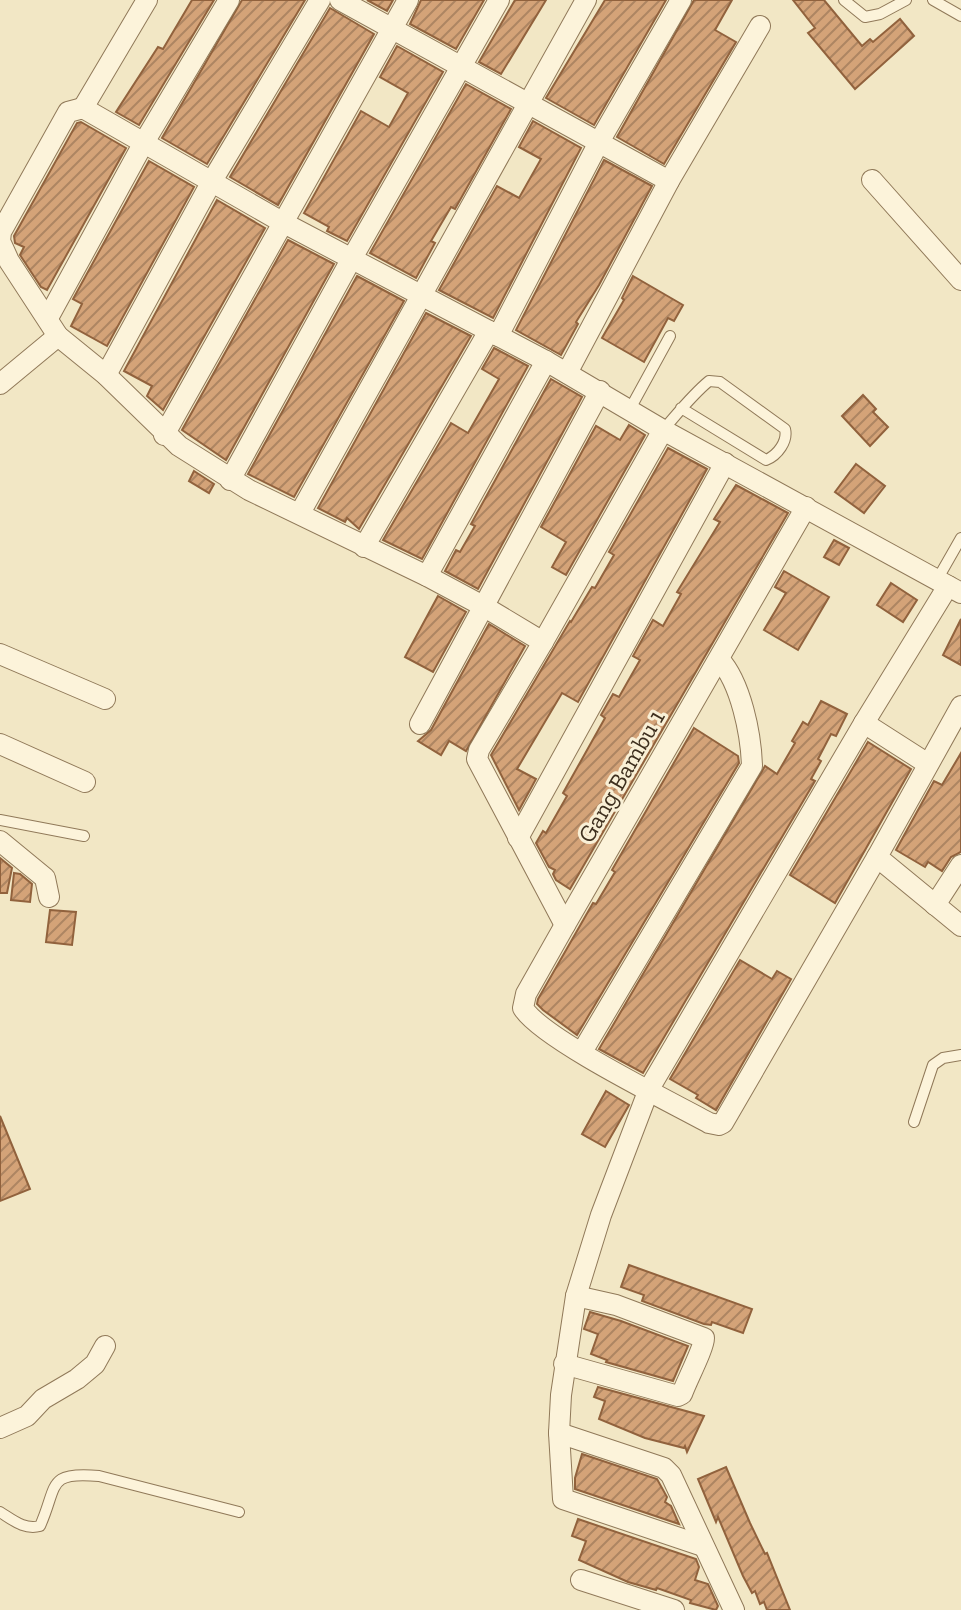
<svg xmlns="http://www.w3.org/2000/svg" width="961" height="1610" viewBox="0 0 961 1610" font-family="'Zilla Slab',serif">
<defs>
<pattern id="building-hatch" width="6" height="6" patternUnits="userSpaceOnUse" patternTransform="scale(2)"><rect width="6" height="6" fill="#d4a378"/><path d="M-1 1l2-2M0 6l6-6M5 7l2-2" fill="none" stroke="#ad8562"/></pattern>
</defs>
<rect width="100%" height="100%" fill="#f2e7c5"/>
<!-- building -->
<g fill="url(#building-hatch)" stroke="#91623d" stroke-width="2">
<polygon points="192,0 214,0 139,125 116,112 158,47 163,49"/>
<polygon points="242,0 305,0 207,164 162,138"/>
<polygon points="367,0 393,0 387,11"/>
<polygon points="421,0 484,0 456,49 410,24"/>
<polygon points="515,0 546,0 501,74 479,62"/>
<polygon points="605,0 666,0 594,125 546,98"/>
<polygon points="694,0 732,0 715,30 736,42 664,164 617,137"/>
<polygon points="793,0 824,0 862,46 870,39 873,42 900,19 914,36 855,89 808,33 815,28"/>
<polygon points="330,8 374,34 278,205 230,177"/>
<polygon points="397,46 443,72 347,241 327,231 329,227 304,213 361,111 389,127 408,93 380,77"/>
<polygon points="466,84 511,109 455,209 451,207 431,241 435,243 416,278 370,253"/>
<polygon points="533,121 581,148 493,318 439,290 497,186 519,198 541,159 519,147"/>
<polygon points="81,122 126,148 47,290 41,287 20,255 24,247 15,243 14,236 77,123"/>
<polygon points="604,160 652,186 599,285 576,322 578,324 561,355 516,330"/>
<polygon points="149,161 194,187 107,346 71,326 82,304 73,299"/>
<polygon points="217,200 265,228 163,410 147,396 152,386 124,371"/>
<polygon points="288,240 334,264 226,460 182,430"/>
<polygon points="357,276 404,301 294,497 248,474"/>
<polygon points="633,276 683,305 674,321 668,318 644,362 602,338 624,300 622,298"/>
<polygon points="426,313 471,336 359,529 347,518 345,522 318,508"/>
<polygon points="494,348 528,366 422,559 383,540 451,423 468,433 499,379 482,369"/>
<polygon points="551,379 582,397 478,589 445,571 456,550 460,552 475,526 471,524"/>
<polygon points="863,395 876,409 873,412 888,427 870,446 842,416"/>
<polygon points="629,425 645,435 566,575 552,567 566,542 541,527 596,426 620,440"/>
<polygon points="668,448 707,469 578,702 562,693 517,769 536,779 519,810 491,755 570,621 571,622 592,587 595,588 614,555 609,552"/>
<polygon points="856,464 885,486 864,513 835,492"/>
<polygon points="194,471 214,484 209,493 189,481"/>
<polygon points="736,485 788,513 570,889 556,880 553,874 555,870 549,867 536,843 543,831 546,833 567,796 563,793 605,718 601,715 613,694 619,697 640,660 633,656 653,620 663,626 681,594 677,592 720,522 714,519"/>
<polygon points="834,540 849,548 839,565 824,557"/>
<polygon points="784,571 829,597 798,650 764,630 786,593 775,587"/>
<polygon points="891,583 917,600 903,622 877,605"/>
<polygon points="438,596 466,612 433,672 405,657"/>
<polygon points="961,619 961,665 943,655"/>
<polygon points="489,624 525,646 466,751 449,741 441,755 418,741 431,730"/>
<polygon points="821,701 847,714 836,736 831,734 818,759 821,761 811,779 815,781 643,1073 599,1049 765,766 777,774 795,743 792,741 803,722 808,725"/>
<polygon points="694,728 738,756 739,763 577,1035 543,1010 537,1004 538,999 593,903 596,904 615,872 612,870"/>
<polygon points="868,742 911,769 835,903 790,875"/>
<polygon points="961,753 961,852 951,857 942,871 928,862 925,867 896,850 934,781 942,785"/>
<polygon points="0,858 12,868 7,893 0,893"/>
<polygon points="14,873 20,874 32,884 30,902 11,900"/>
<polygon points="50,910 76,912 72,945 46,942"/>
<polygon points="740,960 772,979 777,971 791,979 716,1110 696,1098 698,1095 670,1079"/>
<polygon points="606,1091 629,1105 605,1147 582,1134"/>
<polygon points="0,1116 30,1189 0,1201"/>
<polygon points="629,1265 752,1309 743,1333 712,1322 711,1325 704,1324 642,1301 644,1295 621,1287"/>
<polygon points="590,1312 621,1321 688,1346 673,1381 606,1362 607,1360 591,1354 598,1334 584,1329"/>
<polygon points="598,1387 704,1416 687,1452 685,1446 684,1448 645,1438 599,1419 605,1401 594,1397"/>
<polygon points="582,1454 657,1479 667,1497 665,1502 671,1506 679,1524 575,1489 575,1478"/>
<polygon points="726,1467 750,1523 765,1554 767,1553 790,1610 767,1610 764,1602 760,1604 755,1591 752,1593 743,1576 718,1517 716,1522 698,1479"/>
<polygon points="578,1519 696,1559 699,1567 695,1580 708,1584 718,1606 716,1610 690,1603 691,1600 657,1588 656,1590 628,1582 579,1560 586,1541 572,1536"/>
</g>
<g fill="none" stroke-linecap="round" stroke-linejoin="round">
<!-- lane casing -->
<g stroke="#907959" stroke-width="12">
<g id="lane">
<polyline points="844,0 865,17 880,14 906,0"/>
<polyline points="933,0 961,16"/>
<polyline points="630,409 670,336"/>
<path d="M663,430C678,413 692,395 709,381L720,382L785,429C788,441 778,455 766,460L681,408"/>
<polyline points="937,580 961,538"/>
<polyline points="0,820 84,836"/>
<polyline points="914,1122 933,1065 943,1058 961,1055"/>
<path d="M0,1512C13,1520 24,1530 40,1526C58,1486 46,1471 99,1476L239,1512"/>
</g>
</g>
<!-- street casing -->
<g stroke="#907959" stroke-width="22">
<g id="street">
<polyline points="340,0 669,181"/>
<polyline points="83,108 147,0"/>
<polyline points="872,180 961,280"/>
<polyline points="48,318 143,144 229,0"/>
<polyline points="498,336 599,142 681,0"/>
<polyline points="567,373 669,181 760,26"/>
<polyline points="106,375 212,181 320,0"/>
<polyline points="0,384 58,336"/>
<polyline points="164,435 408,0"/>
<polyline points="230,480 347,267 499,0"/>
<path d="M806,507L565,925L526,994L523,1008C542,1039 671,1102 709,1123L719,1125L723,1123L877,857"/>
<polyline points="300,513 586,0"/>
<polyline points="364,547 489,331"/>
<polyline points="427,576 546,361"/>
<polyline points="543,642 483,606 427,576 249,490 179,446 106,375 58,336 9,261 0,241 1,232 68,112 83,108 282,222 546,361 663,430 961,593"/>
<polyline points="0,654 105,699"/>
<polyline points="961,706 877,857 961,926"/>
<polyline points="864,723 928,764"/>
<polyline points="420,724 600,391"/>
<polyline points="0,744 85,782"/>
<polyline points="518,838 725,463"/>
<polyline points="0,841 45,878 49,897"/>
<polyline points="935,905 961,865"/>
<polyline points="565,925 477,759 479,750 543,642 663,430"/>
<path d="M582,1052L752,766C751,734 741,683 719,659"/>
<path d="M564,1364L678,1396L682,1394C687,1380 704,1348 704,1338L616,1305L576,1296"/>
<polyline points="0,1428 27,1416 43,1399 77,1379 95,1364 105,1346"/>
<polyline points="559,1433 664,1468 671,1475 734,1610"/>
<polyline points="703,1546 563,1499 559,1433 561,1395 576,1296 601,1215 649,1089 864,723 948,586"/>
<polyline points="581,1580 674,1610"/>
</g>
</g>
<!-- lane -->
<use href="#lane" stroke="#fcf3da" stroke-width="10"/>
<!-- street -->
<use href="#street" stroke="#fcf3da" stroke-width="20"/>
</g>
<g text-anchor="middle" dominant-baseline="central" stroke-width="6" stroke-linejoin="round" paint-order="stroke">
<!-- street labels -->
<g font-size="24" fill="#3e2f1e" stroke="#f9f0d6">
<text transform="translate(621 776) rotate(-60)">Gang Bambu 1</text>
</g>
</g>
</svg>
